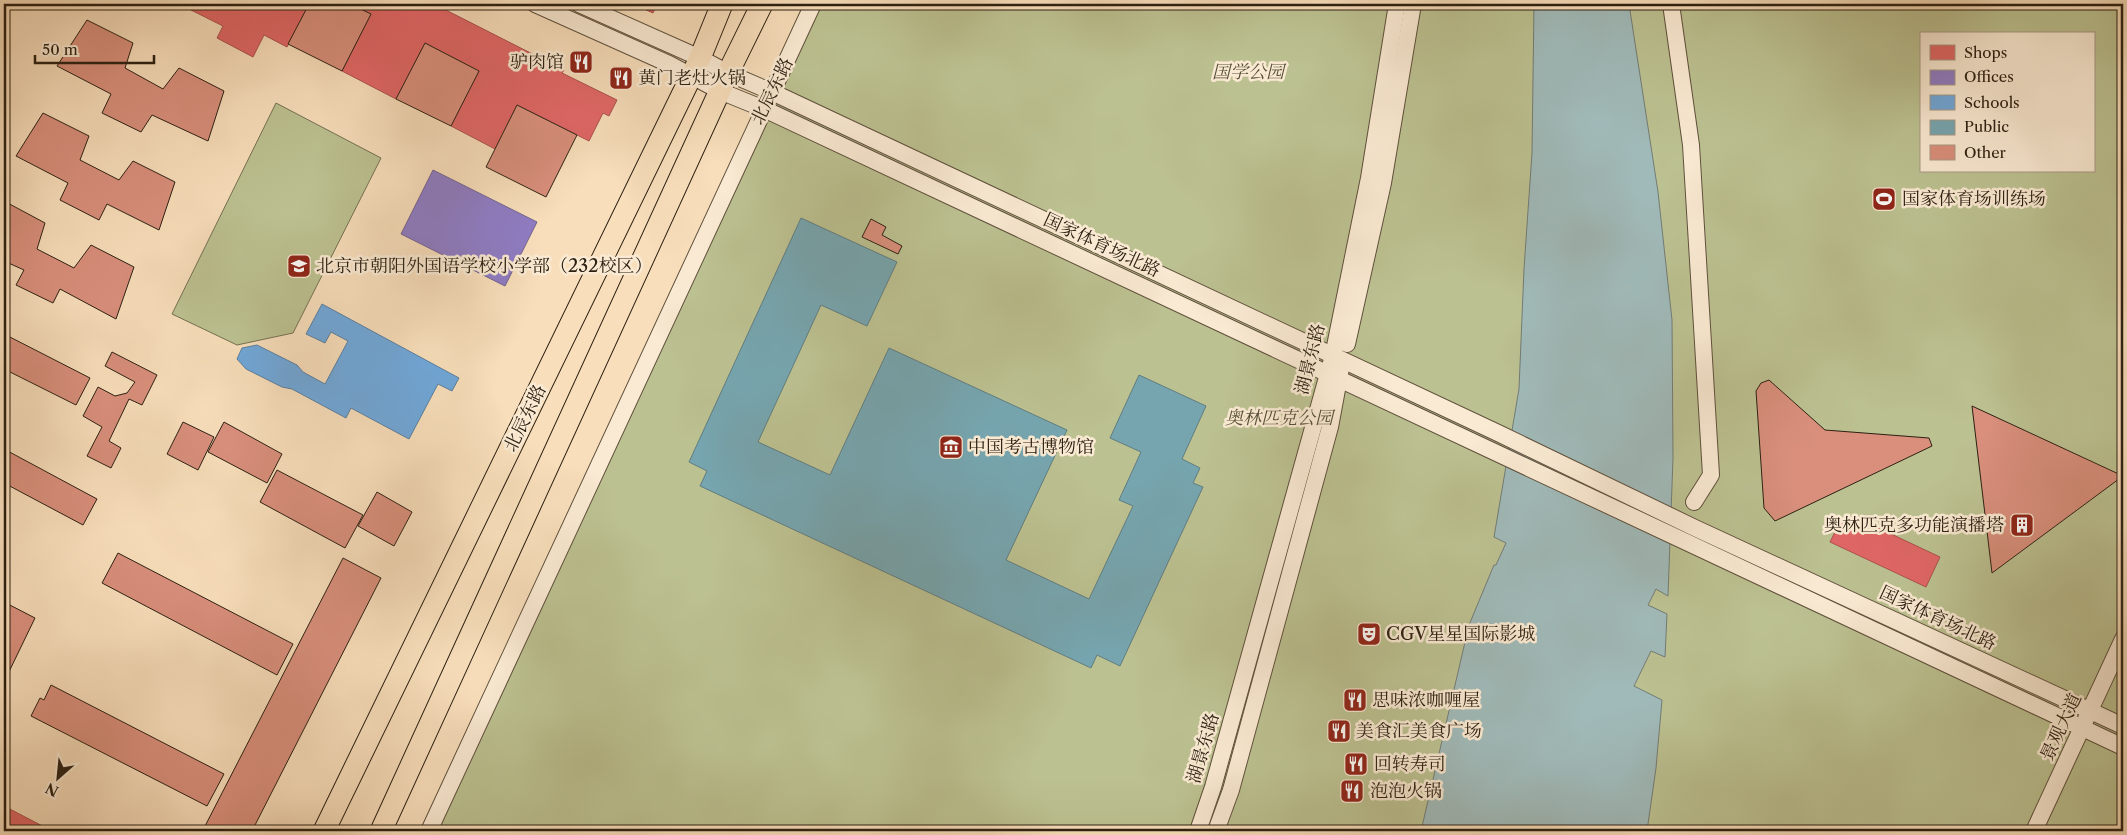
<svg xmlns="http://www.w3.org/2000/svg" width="2127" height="835" viewBox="0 0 2127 835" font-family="'Libre Caslon Text','Noto Serif SC',serif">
<rect width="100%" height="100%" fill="#f8debb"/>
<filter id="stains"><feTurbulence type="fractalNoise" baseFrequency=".004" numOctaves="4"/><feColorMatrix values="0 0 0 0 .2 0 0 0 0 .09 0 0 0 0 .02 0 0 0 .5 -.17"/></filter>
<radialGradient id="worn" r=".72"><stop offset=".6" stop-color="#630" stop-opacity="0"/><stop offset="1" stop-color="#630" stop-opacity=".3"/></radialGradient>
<!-- green -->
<g fill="#bcc191" stroke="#747052" fill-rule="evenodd">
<path d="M819,4H2123V831H435ZM1921,34H2093V171H1921Z"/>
<polygon points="276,103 381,158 293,333 237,345 172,314"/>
</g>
<!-- water -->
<polygon fill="#a0bab9" stroke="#727c76" points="1534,4 1629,4 1658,192 1672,320 1673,458 1668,596 1656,589 1648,605 1667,614 1665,657 1651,651 1634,686 1662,700 1656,768 1647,831 1421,831 1469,625 1494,565 1496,565 1506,543 1494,537 1519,389 1524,269 1532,153"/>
<!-- shops -->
<g fill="#e06666" stroke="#aa514d">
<polygon points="179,4 309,4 287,47 264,35 253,57 217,38 223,26"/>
<polygon points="350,4 422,4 432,8 434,4 564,70 562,73 617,100 609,116 603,113 589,141 517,105 495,149 451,126 479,71 425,43 396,99 342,71 371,14"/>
<polygon points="633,4 657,4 653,13"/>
<polygon points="1841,520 1868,533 1872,525 1940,557 1926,587 1830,542"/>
<polygon points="4,806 52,831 4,831"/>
</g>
<!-- offices -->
<polygon fill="#8e7cc3" stroke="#71608e" points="433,170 537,222 505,286 401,234"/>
<!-- schools -->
<polygon fill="#6fa8dc" stroke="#5b7f9f" points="322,304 459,378 452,391 438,384 409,439 351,408 346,418 292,389 282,387 246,369 237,359 242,348 257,345 297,365 303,372 325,384 348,341 331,332 325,343 306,334"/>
<!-- public -->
<polygon fill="#76a5af" stroke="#607d80" points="801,218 897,262 867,326 821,305 758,442 830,475 889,348 1067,430 1006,560 1089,599 1133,506 1119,500 1141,452 1110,438 1139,375 1206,406 1182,459 1200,468 1193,483 1203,487 1120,666 1097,655 1091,668 700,486 707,471 689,462"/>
<!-- building -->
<g fill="#d98f7c" stroke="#2c2012">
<polygon points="309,4 350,4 371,14 342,71 288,44"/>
<polygon points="87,20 133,43 125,68 163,89 179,68 224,91 208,141 152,115 141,132 102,113 111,94 57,66"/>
<polygon points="425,43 479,71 451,126 396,99"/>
<polygon points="517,105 577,135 546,197 486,167"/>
<polygon points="43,113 89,136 80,160 119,180 133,161 175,182 159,230 107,204 99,220 60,200 68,183 16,156"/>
<polygon points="4,201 45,223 37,249 74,268 91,245 134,267 116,319 60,289 53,303 16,285 24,270 4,261"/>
<polygon points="871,219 886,227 882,235 902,246 898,254 862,237"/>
<polygon points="4,334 90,378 76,405 4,369"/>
<polygon points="112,352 157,375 142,405 129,399 109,441 121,448 111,468 87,456 102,427 83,416 98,387 115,396 127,393 135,382 105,366"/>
<polygon points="1769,380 1825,430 1929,438 1932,446 1775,521 1764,508 1756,391 1761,383"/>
<polygon points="1972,406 2123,476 1992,573"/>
<polygon points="183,422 214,437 198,470 167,454"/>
<polygon points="224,422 282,454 267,483 208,452"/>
<polygon points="4,449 97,499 83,525 4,483"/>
<polygon points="277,470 363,515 345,548 260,502"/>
<polygon points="377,492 412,512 394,546 358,526"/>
<polygon points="118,553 293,644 277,675 102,583"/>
<polygon points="343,558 381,578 252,831 210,831 204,828"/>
<polygon points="4,602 35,618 4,682"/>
<polygon points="51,685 224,774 207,806 31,716 40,698 44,700"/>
</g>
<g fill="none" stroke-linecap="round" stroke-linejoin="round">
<!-- minor casing -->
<g stroke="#5f503c" stroke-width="18">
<g id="minor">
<polyline points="535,4 669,64 720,91 764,109 2123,747"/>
<polyline points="579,4 700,58 728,73 772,92 1498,433 1695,528 2123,726"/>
<polyline points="1671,4 1691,145 1711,475 1694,502"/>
<polyline points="1347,344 1383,183 1413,4"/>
<polyline points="429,831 813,4"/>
<polyline points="1198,831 1213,787 1333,356 1369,178 1397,4"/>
<polyline points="1216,831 1231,790 1330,427 1341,368"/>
<polyline points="2034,831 2123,639"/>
</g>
</g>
<!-- major casing -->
<g stroke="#2c2012" stroke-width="23">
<g id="major">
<polyline points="324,831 700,58 722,4"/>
<polyline points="381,831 728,73 762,4"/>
</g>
</g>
<!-- minor -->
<use href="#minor" stroke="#faead3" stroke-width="16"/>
<!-- major -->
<use href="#major" stroke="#f8debb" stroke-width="21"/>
</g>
<!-- icons -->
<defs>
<g id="restaurant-square" transform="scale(1.25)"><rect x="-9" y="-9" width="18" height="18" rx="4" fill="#8f2418" stroke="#faead3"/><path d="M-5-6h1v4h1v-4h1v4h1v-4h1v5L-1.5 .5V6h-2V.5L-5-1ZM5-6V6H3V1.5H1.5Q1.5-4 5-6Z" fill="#fff"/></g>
<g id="stadium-square" transform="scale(1.25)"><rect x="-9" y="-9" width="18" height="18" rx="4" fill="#8f2418" stroke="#faead3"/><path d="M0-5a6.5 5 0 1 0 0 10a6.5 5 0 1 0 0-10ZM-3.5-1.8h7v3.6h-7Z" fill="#fff"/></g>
<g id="school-square" transform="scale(1.25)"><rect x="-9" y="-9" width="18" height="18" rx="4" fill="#8f2418" stroke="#faead3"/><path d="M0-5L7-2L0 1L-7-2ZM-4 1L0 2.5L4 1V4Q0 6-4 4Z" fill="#fff"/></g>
<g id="museum-square" transform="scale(1.25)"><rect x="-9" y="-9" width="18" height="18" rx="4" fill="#8f2418" stroke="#faead3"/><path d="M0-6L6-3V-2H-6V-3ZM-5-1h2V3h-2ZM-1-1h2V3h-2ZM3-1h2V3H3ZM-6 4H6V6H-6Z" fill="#fff"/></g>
<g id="building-square" transform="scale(1.25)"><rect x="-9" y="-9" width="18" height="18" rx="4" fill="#8f2418" stroke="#faead3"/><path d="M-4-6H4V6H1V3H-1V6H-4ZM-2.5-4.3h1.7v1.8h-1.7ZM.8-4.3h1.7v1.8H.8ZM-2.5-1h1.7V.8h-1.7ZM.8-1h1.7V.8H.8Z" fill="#fff"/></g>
<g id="theatre-square" transform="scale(1.25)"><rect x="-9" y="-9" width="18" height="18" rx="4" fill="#8f2418" stroke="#faead3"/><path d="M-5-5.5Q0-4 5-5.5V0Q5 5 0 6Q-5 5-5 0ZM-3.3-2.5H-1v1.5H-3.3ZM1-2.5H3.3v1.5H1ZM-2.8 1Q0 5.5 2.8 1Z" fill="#fff"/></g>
</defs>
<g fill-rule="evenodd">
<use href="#restaurant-square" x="581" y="62"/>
<use href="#restaurant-square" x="621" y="78"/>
<use href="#stadium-square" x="1884" y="199"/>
<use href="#school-square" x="299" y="266"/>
<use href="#museum-square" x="951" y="447"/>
<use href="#building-square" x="2022" y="525"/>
<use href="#theatre-square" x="1369" y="634"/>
<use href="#restaurant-square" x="1355" y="700"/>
<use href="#restaurant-square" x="1339" y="731"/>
<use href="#restaurant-square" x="1356" y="764"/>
<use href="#restaurant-square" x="1352" y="791"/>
</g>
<g text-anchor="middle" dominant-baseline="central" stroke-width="5" stroke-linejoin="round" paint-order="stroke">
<!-- poi labels -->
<g font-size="18" fill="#2c2012" stroke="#faead3" text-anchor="start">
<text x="564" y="62" text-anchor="end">驴肉馆</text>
<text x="638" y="78">黄门老灶火锅</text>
<text x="1902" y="199">国家体育场训练场</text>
<text x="316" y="266">北京市朝阳外国语学校小学部（232校区）</text>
<text x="968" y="447">中国考古博物馆</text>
<text x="2004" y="525" text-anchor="end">奥林匹克多功能演播塔</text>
<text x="1386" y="634">CGV星星国际影城</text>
<text x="1372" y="700">思味浓咖喱屋</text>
<text x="1356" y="731">美食汇美食广场</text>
<text x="1374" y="764">回转寿司</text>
<text x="1370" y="791">泡泡火锅</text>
</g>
<!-- park labels -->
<g font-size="18" font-style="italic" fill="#575038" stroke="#faead3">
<text x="1248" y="72">国学公园</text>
<text x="1279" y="418">奥林匹克公园</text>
</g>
<!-- street labels -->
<g font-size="18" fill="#2c2012" stroke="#faead3">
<text transform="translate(772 91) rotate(-64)">北辰东路</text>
<text transform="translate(1102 245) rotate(25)">国家体育场北路</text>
<text transform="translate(1310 359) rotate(-76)">湖景东路</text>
<text transform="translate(525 418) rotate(-64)">北辰东路</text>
<text transform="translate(1938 618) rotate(25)">国家体育场北路</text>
<text transform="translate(2061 727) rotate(-65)">景观大道</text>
<text transform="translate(1203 748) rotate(-74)">湖景东路</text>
</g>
</g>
<!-- margin -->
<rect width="2127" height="835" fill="none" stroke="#f8debb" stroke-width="20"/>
<rect x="5" y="5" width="2117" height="825" fill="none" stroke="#2c2012" stroke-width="2.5"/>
<rect x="10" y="10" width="2107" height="815" fill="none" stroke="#2c2012"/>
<!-- legend -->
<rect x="1920" y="32" width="175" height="140" fill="#faead3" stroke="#a89986"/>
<rect x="1930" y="45" width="25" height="15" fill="#e06666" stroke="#a89986"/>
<text x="1964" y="58" font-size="15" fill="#2c2012">Shops</text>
<rect x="1930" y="70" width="25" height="15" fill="#8e7cc3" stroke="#a89986"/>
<text x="1964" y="82" font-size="15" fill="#2c2012">Offices</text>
<rect x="1930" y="95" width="25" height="15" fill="#6fa8dc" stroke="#a89986"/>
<text x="1964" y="108" font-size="15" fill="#2c2012">Schools</text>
<rect x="1930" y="120" width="25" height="15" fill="#76a5af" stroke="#a89986"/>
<text x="1964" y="132" font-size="15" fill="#2c2012">Public</text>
<rect x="1930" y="145" width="25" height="15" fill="#d98f7c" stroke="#a89986"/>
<text x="1964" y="158" font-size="15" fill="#2c2012">Other</text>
<!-- north arrow -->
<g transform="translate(58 778) rotate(207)" stroke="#faead3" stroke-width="4" paint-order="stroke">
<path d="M0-4L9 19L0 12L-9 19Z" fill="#2c2012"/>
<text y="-8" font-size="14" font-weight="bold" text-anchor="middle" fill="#2c2012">N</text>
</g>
<!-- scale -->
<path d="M35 55v8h119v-8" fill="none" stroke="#2c2012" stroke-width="2.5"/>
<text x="42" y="55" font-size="15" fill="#2c2012" stroke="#faead3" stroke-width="4" paint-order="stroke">50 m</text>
<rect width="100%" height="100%" filter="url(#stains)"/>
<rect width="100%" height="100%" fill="url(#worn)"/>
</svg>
